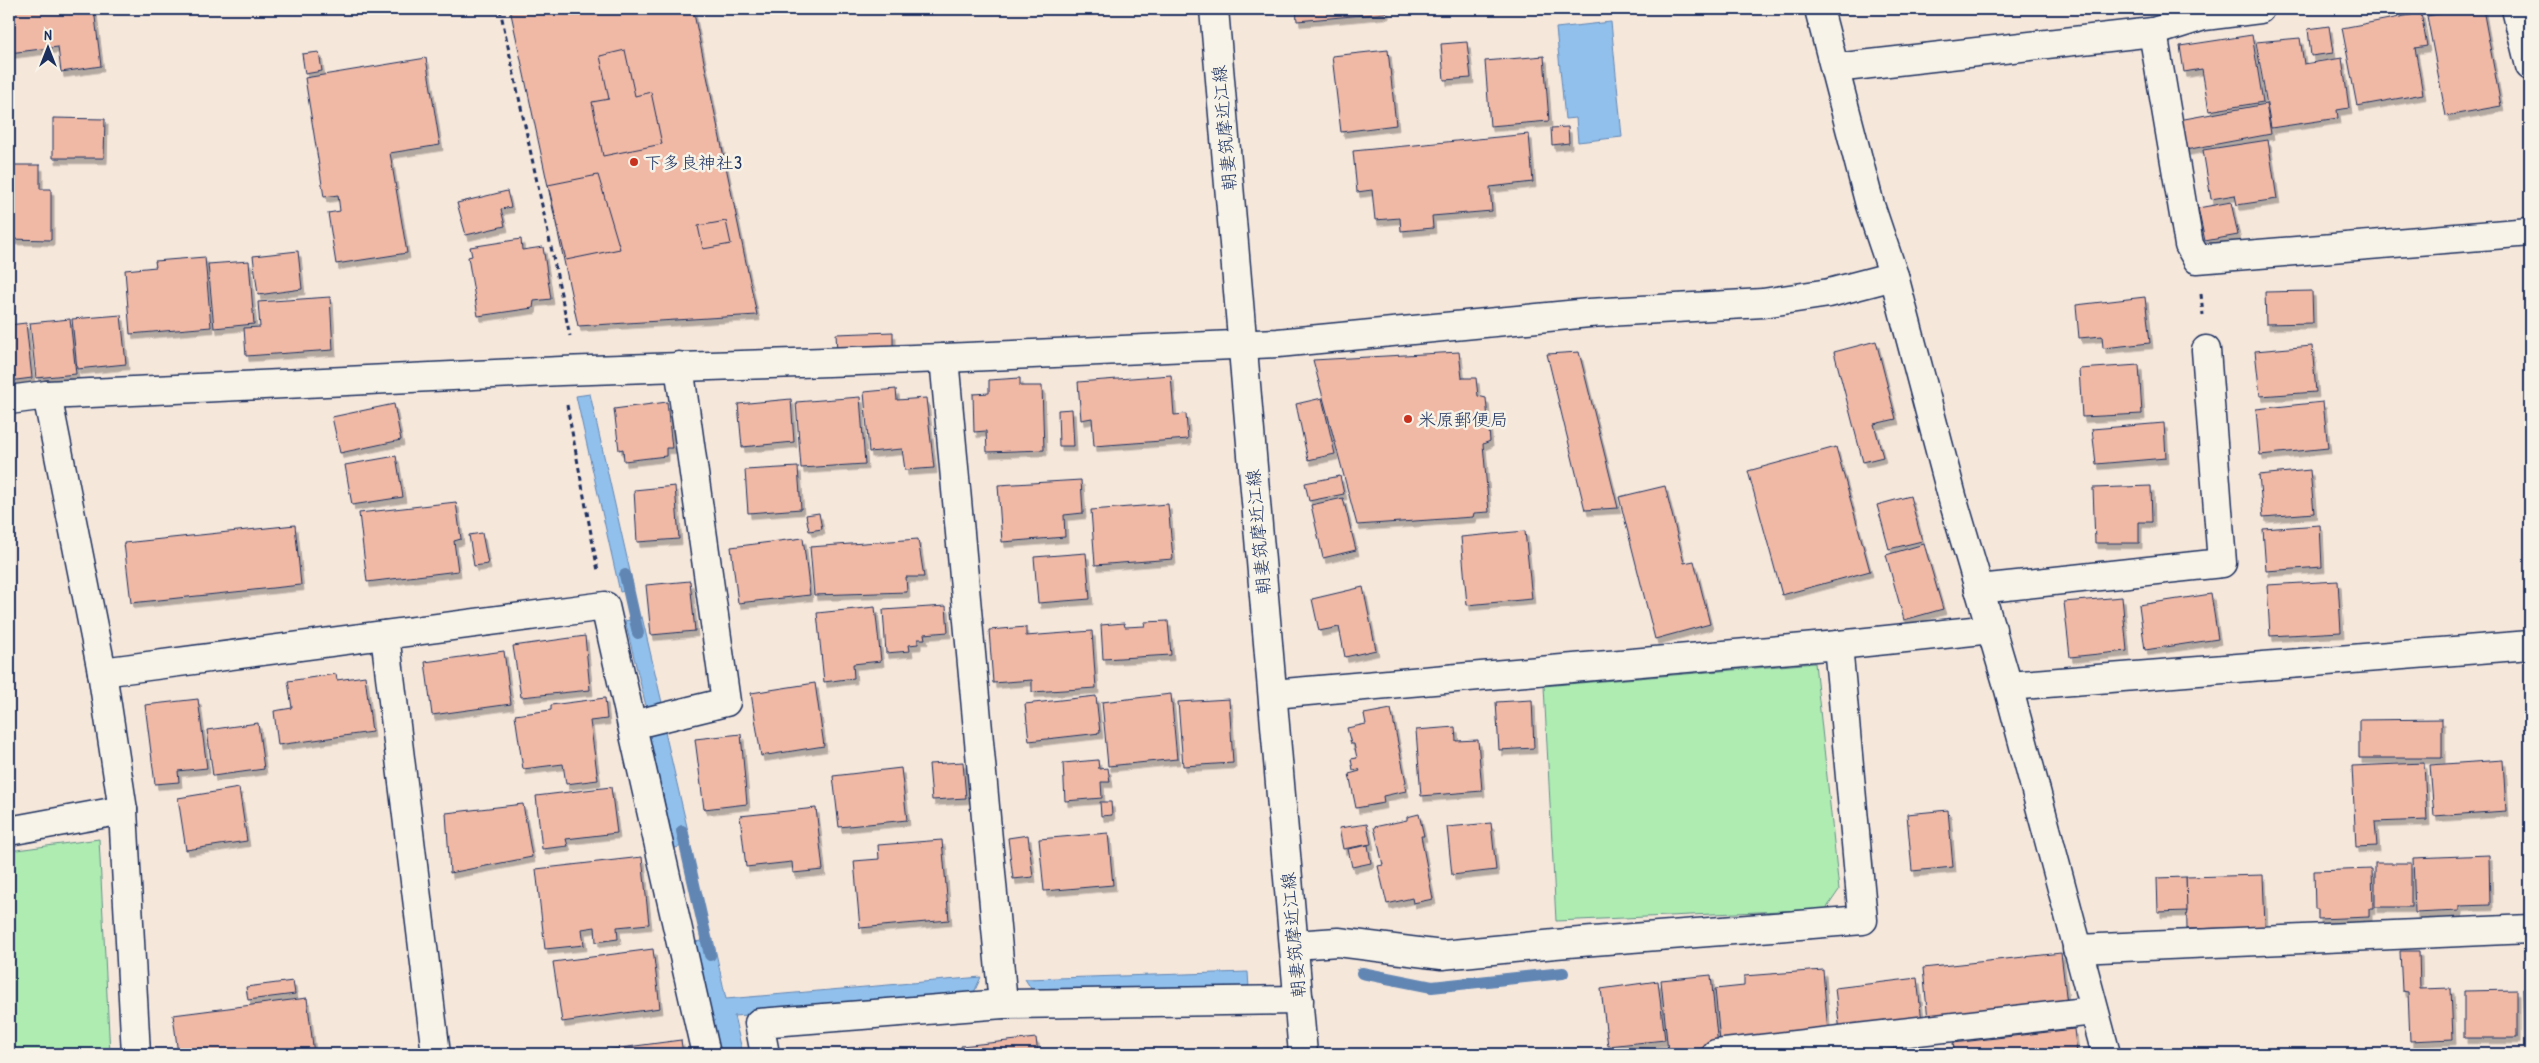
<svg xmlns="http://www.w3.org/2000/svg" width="2539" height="1063" viewBox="0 0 2539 1063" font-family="'Patrick Hand','Klee One',sans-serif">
<defs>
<filter id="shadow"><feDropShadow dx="3" dy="5.5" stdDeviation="0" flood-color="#0004"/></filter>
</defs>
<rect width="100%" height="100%" fill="#f6e7db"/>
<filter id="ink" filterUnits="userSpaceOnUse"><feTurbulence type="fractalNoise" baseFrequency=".02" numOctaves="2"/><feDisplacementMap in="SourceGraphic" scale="10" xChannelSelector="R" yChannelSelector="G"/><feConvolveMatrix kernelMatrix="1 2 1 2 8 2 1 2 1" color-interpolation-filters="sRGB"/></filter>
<g filter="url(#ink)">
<!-- green -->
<g fill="#aeecb2" stroke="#648e88">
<polygon points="1815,663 1839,890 1826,909 1556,921 1544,686"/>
<polygon points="99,839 110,1054 9,1054 9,851"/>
</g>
<!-- water -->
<g fill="#91c0ec" stroke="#6286b3">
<polygon points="1611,22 1622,137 1578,142 1576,118 1565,119 1556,28"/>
<polygon points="590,394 634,589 620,592 576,396"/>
<polygon points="642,617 663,707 647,710 625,621"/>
<polygon points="665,732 691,844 675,848 649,735"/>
<polygon points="713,939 726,999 981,977 971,999 734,1016 743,1054 719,1054 695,942"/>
<polygon points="1248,972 1249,988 1035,995 1025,979"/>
</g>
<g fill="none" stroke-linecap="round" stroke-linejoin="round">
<!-- stream -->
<g stroke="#6286b3" stroke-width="12">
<polyline points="625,575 638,633"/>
<polyline points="682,831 710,955"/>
<polyline points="1362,973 1432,987 1563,973"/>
</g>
</g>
<!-- building -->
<g fill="#f0b9a5" stroke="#1b2f5e" filter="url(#shadow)">
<polygon points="9,9 94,9 101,66 61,72 58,47 9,53"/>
<polygon points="510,9 693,9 757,315 578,326"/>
<polygon points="1296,9 1386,9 1386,13 1297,21"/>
<polygon points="2466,9 2483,9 2501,106 2446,116 2427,16"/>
<polygon points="2421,13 2427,46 2415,48 2423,94 2357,106 2342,28"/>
<polygon points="2329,26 2333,53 2311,56 2308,29"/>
<polygon points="2252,35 2263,102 2209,111 2202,69 2184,72 2180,46"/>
<polygon points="2300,38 2304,64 2342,58 2349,108 2337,110 2338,118 2271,128 2256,42"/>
<polygon points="1467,42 1471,78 1444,80 1441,44"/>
<polygon points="625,50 635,96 651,92 662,144 603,156 592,102 609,99 600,56"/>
<polygon points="1388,50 1396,125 1341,132 1332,56"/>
<polygon points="319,52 322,71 305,74 302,54"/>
<polygon points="1544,56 1549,121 1490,126 1485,61"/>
<polygon points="426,58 440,145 390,153 407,253 336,264 328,213 340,211 338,195 324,197 305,78"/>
<polygon points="2266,104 2271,134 2185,150 2179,120"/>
<polygon points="53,118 105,119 104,158 53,158"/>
<polygon points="1568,127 1569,143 1552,145 1551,128"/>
<polygon points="1529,134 1533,182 1490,187 1492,211 1432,216 1433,228 1401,231 1400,218 1375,220 1372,190 1357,192 1353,151"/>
<polygon points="2268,140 2277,199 2237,205 2235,195 2211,199 2203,150"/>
<polygon points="9,165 40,165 40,189 51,189 51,240 9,239"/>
<polygon points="598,175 620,249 566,260 548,185"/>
<polygon points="507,191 511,207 501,209 505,226 466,235 457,203"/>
<polygon points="2231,202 2238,235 2205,241 2198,208"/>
<polygon points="726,221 731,244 703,249 698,226"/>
<polygon points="521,239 522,250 543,247 551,299 534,301 533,308 478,316 468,257 472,256 470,247"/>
<polygon points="298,251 302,289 258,295 253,256"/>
<polygon points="205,257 211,327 130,334 125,270 156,267 155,261"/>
<polygon points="249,261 254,324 214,328 208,264"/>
<polygon points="2312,291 2313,323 2266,324 2265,292"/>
<polygon points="330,297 333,350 246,356 244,328 260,327 258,302"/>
<polygon points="2145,297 2150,343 2103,348 2102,336 2079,338 2076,305"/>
<polygon points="121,315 126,364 77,369 72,319"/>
<polygon points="70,319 76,374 36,378 30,323"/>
<polygon points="26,323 32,378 9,381 9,325"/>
<polygon points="893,332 893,350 837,352 836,334"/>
<polygon points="1876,341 1896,419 1874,424 1883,457 1863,462 1834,352"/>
<polygon points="2312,346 2316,392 2260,396 2255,351"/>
<polygon points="1459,352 1462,378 1476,378 1478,396 1486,398 1490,441 1483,444 1489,512 1474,513 1473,517 1357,525 1313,360"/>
<polygon points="1579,352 1618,508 1585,510 1547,354"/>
<polygon points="2139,365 2142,414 2082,417 2079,369"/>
<polygon points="1171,375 1174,415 1186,414 1188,439 1094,446 1092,418 1081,420 1078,382"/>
<polygon points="1020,378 1020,386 1042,386 1044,450 987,452 986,431 974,432 973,394 989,393 989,380"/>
<polygon points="896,389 897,400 926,398 934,468 905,470 902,449 869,452 864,392"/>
<polygon points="860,397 865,464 801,468 796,402"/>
<polygon points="1322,398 1335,454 1308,460 1296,404"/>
<polygon points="791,399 794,442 742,447 738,404"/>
<polygon points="667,402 672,448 666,448 666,456 624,461 623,449 619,450 614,409"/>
<polygon points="2323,402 2328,448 2260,455 2256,409"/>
<polygon points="394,404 401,440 340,453 332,417"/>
<polygon points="1072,409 1074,446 1059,446 1058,410"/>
<polygon points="2164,423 2166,458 2096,464 2092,429"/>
<polygon points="1836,447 1870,571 1782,595 1748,471"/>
<polygon points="396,456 403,497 352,505 345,465"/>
<polygon points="798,467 801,509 748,513 745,470"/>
<polygon points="2310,470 2314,513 2263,517 2259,475"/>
<polygon points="1340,476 1344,494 1309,501 1305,483"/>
<polygon points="1081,480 1083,513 1064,515 1065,537 1002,542 998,485"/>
<polygon points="675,486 679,539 637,542 634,490"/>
<polygon points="1665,486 1684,563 1694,561 1710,624 1655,639 1619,497"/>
<polygon points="2151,486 2152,522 2139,522 2139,543 2095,543 2093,488"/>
<polygon points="1910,496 1922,541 1889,549 1877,505"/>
<polygon points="1343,498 1356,550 1323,558 1311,505"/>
<polygon points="456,502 461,539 454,541 458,571 367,582 359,513"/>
<polygon points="1168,504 1173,559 1095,565 1091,510"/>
<polygon points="819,513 822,529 809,531 806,515"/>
<polygon points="295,525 301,585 131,603 124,543"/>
<polygon points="2320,525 2322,567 2266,571 2263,529"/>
<polygon points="1525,531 1532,599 1467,605 1461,537"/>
<polygon points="482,533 488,564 474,566 469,535"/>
<polygon points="803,538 810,595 738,603 731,547"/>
<polygon points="918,539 924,577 906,577 907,592 814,595 810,547"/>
<polygon points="1924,544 1943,609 1904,620 1886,555"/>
<polygon points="1086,553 1090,599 1038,603 1034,557"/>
<polygon points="690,581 695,631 651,635 646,585"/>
<polygon points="2338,581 2341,632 2270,636 2267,585"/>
<polygon points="1363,587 1376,650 1345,657 1339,627 1319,631 1312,599"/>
<polygon points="2211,594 2218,639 2145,650 2139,605"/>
<polygon points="2122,597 2127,651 2070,657 2064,602"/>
<polygon points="946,606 948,632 924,634 925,639 918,639 918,644 909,645 910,651 886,653 883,610"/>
<polygon points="875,607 881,661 853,664 854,678 824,682 817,613"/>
<polygon points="1168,621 1171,655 1103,659 1101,625 1124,623 1125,627 1145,626 1144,622"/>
<polygon points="1026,627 1026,636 1092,631 1096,688 1032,692 1032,680 993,683 989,630"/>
<polygon points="585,636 590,690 521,697 513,646"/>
<polygon points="504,651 511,704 432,715 425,662"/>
<polygon points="336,674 337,680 365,676 372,732 278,745 274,711 292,708 288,681"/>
<polygon points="815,683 824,746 761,756 751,693"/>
<polygon points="1171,694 1177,759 1108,766 1102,702"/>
<polygon points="1096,696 1100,733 1029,741 1025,704"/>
<polygon points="605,698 607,719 590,721 598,780 566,784 563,764 523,769 515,715 551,710 551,705"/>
<polygon points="198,699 207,768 178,771 179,782 155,784 145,705"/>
<polygon points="1229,699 1233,763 1183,766 1178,702"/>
<polygon points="1532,700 1534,748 1499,750 1496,702"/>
<polygon points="1391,709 1406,782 1404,783 1406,791 1383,796 1384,803 1356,808 1349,774 1360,771 1359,769 1353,770 1351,759 1357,758 1354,744 1351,744 1347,728 1366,724 1364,714"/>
<polygon points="2442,719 2442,758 2359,758 2359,720"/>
<polygon points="258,723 264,769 213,776 207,730"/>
<polygon points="1455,727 1456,741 1478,740 1482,791 1421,796 1416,730"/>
<polygon points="741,734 747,804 704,809 695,739"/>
<polygon points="1098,760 1099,769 1108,768 1110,782 1101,782 1102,798 1065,801 1063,763"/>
<polygon points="2503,760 2506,811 2434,816 2430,765"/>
<polygon points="963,762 966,798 932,800 929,764"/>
<polygon points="2424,763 2427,820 2375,822 2377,846 2356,847 2352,766"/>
<polygon points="901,768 907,820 839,827 833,776"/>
<polygon points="611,787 617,833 566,839 568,846 542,849 536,796"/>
<polygon points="239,788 247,841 186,850 178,798"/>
<polygon points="1100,802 1111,802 1112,815 1101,816"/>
<polygon points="523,804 532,857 450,873 446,813"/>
<polygon points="816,808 823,870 793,873 792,862 746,867 740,816"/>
<polygon points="1948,810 1953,867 1912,871 1907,814"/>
<polygon points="1419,814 1424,836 1421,836 1433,899 1413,903 1412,898 1387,904 1378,866 1383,865 1374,827 1407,820 1407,817"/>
<polygon points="1491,823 1496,870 1452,875 1447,827"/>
<polygon points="1367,824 1371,844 1343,849 1339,828"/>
<polygon points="1108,833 1113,885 1044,891 1039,839"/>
<polygon points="1028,835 1033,877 1013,879 1008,838"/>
<polygon points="942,840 949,920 860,928 854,861 879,859 878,845"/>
<polygon points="1368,845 1371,863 1352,867 1348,849"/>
<polygon points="2489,855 2490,905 2459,906 2459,911 2415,913 2413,858"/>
<polygon points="642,857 649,924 617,927 618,939 596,942 595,927 582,929 584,945 545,949 536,869"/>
<rect x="2375" y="863" width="36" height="44"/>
<polygon points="2372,869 2373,909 2369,909 2369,917 2318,919 2318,909 2315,909 2314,871"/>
<polygon points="2263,875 2265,927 2187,929 2186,877"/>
<polygon points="2186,877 2187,911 2158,912 2157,878"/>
<polygon points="653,949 660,1008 562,1022 553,962"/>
<polygon points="2400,951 2419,951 2420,989 2451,988 2453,1039 2410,1041 2408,992 2402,991"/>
<polygon points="2061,953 2067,1004 1928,1020 1923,968"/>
<polygon points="1823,970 1828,1033 1720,1042 1715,989 1744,986 1744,976"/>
<polygon points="1711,975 1718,1047 1668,1052 1661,980"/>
<polygon points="1917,978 1922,1022 1840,1032 1835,988"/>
<polygon points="293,981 295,994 248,1000 246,987"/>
<polygon points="1658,981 1665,1040 1608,1046 1601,989"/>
<polygon points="2530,988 2530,1040 2524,1040 2523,989"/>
<polygon points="2517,990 2517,1038 2464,1038 2464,991"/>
<polygon points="307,998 314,1054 178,1054 173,1015"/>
<polygon points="2074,1029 2077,1054 1955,1054 1953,1043"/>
<polygon points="1036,1038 1038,1054 962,1054 961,1046"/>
<polygon points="681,1040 683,1054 606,1054 605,1050"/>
<polygon points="874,1050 874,1054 833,1054"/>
</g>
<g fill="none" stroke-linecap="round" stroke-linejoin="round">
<!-- minor casing -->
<g stroke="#1b2f5e" stroke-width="31">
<g id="minor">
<polyline points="2516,9 2530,66"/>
<polyline points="2153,32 2189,245 2197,259 2530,232"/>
<polyline points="1835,68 2153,32 2204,16 2260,9"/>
<polyline points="944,358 1003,1004 1299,1000"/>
<polyline points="9,400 47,395 561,371 944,358 1278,343 1589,313 1763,303 1829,293 1894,276"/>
<polyline points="1979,589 2222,563 2206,350"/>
<polyline points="385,635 436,1054"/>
<polyline points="102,672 605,606 706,1054"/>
<polyline points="2008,686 2530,645"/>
<polyline points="1273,694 1838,645 1992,629"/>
<polyline points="632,725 726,702 679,366"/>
<polyline points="9,831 123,810"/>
<polyline points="1294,945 1338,942 1442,955 1555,944 1863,920 1838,645"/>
<polyline points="2077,949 2530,929"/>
<polyline points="765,1054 759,1023 1003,1004"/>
<polyline points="1716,1054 2094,1011"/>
</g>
</g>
<!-- tertiary casing -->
<g stroke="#1b2f5e" stroke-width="31">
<g id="tertiary">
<polyline points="1819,9 1870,205 1894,276 1953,500 2008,686 2106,1054"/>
<polyline points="47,395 102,672 123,810 136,1054"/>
</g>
</g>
<!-- secondary casing -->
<g stroke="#1b2f5e" stroke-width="31">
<polyline id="secondary" points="1214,9 1303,1054"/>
</g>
<!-- path -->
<g stroke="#1b2f5e" stroke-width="3" stroke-dasharray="5 4" stroke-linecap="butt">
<polyline points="500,9 570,336"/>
<polyline points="2201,294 2203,315"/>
<polyline points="567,405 598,571"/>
</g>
<!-- minor -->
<use href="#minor" stroke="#f7f3e8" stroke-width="28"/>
<!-- tertiary -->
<use href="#tertiary" stroke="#f7f3e8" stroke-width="28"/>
<!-- secondary -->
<use href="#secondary" stroke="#f7f3e8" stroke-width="28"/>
</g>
</g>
<!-- markers -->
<g fill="#c8321e" stroke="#f7f3e8" stroke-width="2">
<circle cx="634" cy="162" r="5"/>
<circle cx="1408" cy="419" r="5"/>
</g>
<g text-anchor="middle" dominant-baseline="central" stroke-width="5" stroke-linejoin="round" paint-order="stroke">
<!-- street labels -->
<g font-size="18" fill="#1b2f5e" stroke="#f7f3e8">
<text transform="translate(1224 128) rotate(-95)">朝妻筑摩近江線</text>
<text transform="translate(1258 532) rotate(-95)">朝妻筑摩近江線</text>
<text transform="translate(1293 935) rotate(-95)">朝妻筑摩近江線</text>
</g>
<!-- poi labels -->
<g font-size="18" fill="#1b2f5e" stroke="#f7f3e8" text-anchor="start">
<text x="644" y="162">下多良神社3</text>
<text x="1418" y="419">米原郵便局</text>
</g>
</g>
<!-- margin -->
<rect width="2539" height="1063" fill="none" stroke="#f7f3e8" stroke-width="30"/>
<rect x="15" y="15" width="2509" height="1033" fill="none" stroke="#1b2f5e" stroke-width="2" filter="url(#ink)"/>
<!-- north arrow -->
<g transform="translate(48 48)" stroke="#f7f3e8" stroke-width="4" paint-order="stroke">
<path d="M0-4L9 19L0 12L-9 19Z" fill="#1b2f5e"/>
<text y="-8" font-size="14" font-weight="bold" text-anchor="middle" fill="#1b2f5e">N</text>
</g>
</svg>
